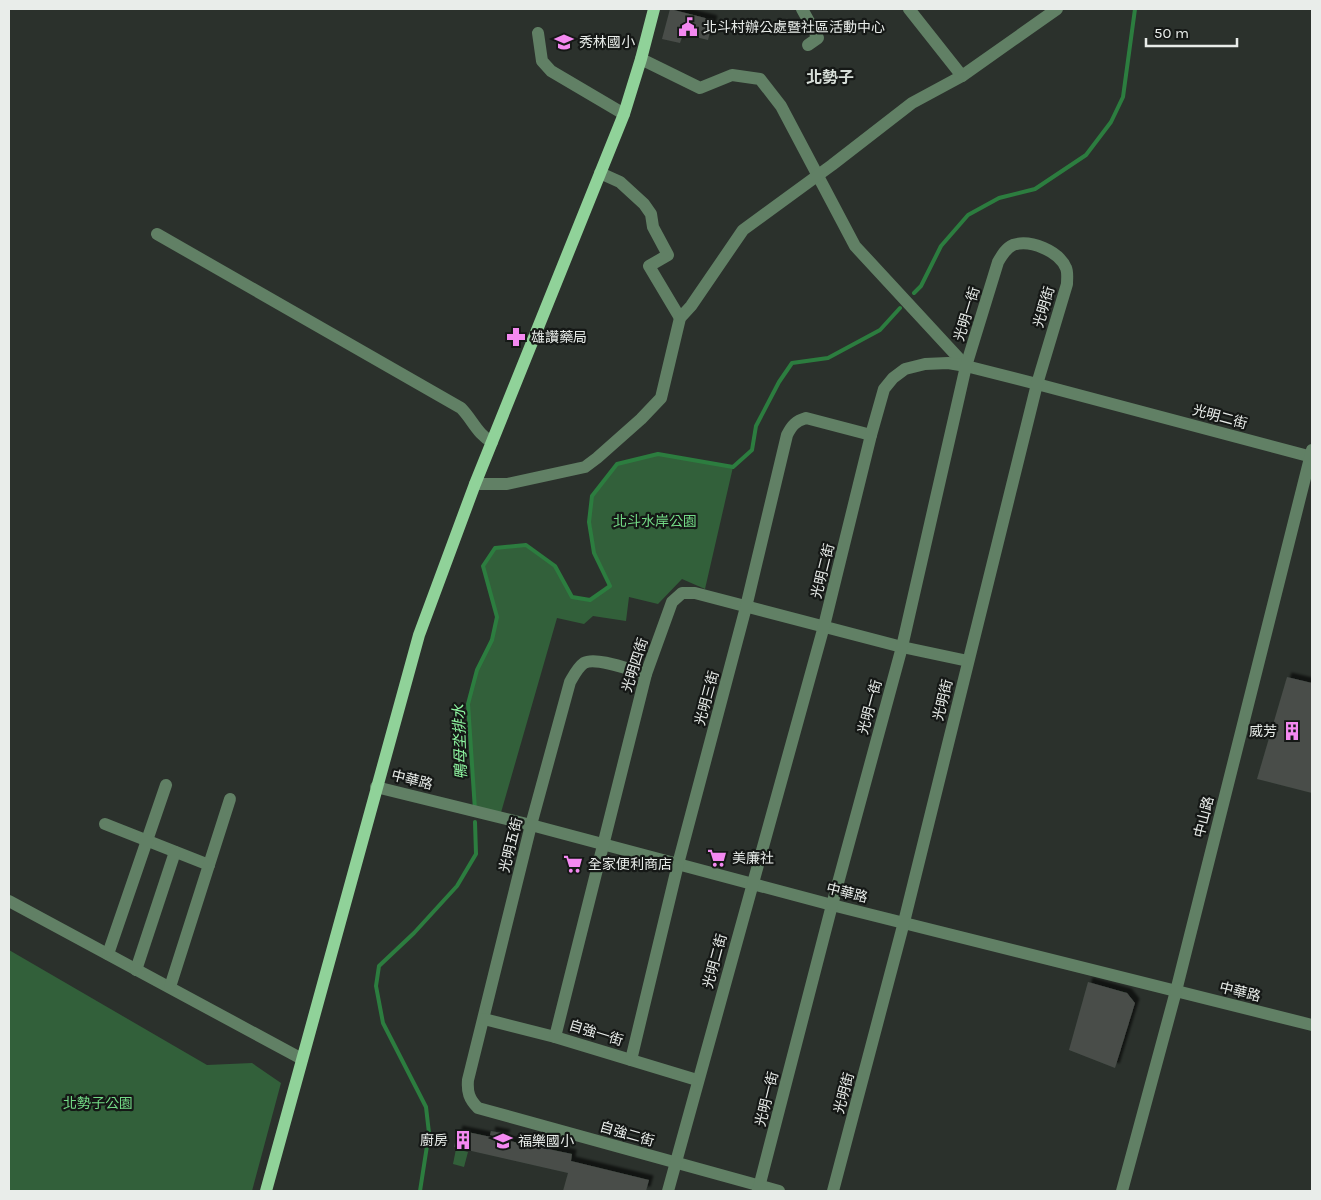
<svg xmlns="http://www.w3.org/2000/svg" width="1321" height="1200" viewBox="0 0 1321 1200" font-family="Karla,'Noto Sans TC',sans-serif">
<defs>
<filter id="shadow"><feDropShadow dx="4.5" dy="-4.5" stdDeviation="1" flood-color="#0009"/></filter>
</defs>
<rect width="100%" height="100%" fill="#2b312c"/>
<!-- green -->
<g fill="#32603a">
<polygon points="658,454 733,467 705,589 682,579 658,604 629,597 626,621 593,616 584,624 557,618 500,816 475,810 468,704 476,671 492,639 497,617 483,566 495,548 526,546 555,566 572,597 590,600 610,586 594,553 590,516 592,496 617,464"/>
<polygon points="9,950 207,1065 252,1063 281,1083 252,1191 9,1191"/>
<polygon points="456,1149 468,1152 464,1167 453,1164"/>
</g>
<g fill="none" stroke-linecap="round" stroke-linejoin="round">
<!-- stream -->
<g stroke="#2c7d3f" stroke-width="4">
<polyline points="914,293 921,286 941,246 968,215 999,198 1035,189 1086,155 1111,122 1123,97 1135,9"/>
<polyline points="475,810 468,704 477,670 492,640 497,617 483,566 495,548 526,545 555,566 572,597 590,600 610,586 594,553 589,522 592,496 617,464 658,454 733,467 752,450 756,426 779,382 792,363 828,358 880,330 900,308"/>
<polyline points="420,1191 429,1133 426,1107 383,1023 376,986 379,966 414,933 457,886 476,854 475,822"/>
</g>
</g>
<!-- building -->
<g fill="#484e49" filter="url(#shadow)">
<polygon points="670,9 713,20 708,40 683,34 680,43 662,39"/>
<polygon points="1287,677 1312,683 1312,793 1257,779"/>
<polygon points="1088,982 1127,993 1135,1003 1115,1068 1069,1050"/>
<polygon points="458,1130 572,1154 571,1161 649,1180 646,1191 563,1191 568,1173 454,1147"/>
<polygon points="491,1131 506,1134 504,1138 490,1135"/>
</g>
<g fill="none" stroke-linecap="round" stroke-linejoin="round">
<!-- minor -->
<g stroke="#618065" stroke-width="12">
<polyline points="802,9 818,38 808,45"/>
<polyline points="909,9 962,76"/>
<polyline points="538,33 542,61 551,71 624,114"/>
<polyline points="641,59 700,88 732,75 760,79 781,106 855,246 966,366"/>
<polyline points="600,173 620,182 644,204 651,214 653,227 668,255 649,266 680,318"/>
<path d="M157,234L461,408C472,419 478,435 492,442"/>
<polyline points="475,484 507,484 585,467 597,458 641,419 661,398 680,318 691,306 743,230 832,165 912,103 962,76 1057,9"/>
<path d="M646,674C633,671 596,656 584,663C578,667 574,675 570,682L531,825L468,1080C467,1092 469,1099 478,1108L779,1191"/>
<polyline points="376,787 531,825 832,905 1312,1025"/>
<polyline points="105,824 209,865"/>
<polyline points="9,901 302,1059"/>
<polyline points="108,954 166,785"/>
<polyline points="136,970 175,852"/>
<polyline points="170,987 230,799"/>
<polyline points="484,1019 555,1037 697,1080"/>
<polyline points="555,1037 646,674 672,602 682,593 695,593 902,647 968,661"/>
<path d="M631,1060L678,864L746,607L787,435C792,425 796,421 806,418L871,435"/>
<polyline points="668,1191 824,626 871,435 884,389 893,378 905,369 925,364 948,363 966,366 1037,384 1312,457"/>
<path d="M758,1191L832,905L902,647L966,366L998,262C1002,255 1006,248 1013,245C1030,239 1059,251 1066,268C1068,272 1067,279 1067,284L1037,384L904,922L833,1191"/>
<polyline points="1122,1191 1176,991 1312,450"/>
</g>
<!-- major -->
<polyline stroke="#90d299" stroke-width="12" points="266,1191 419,635 475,484 624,114 641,59 654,9"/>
</g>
<!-- icons -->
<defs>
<g id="civic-bare" transform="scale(1.5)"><path d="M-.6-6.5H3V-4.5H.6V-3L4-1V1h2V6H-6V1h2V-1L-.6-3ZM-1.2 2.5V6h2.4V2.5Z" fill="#f489f1" stroke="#151816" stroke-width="2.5" paint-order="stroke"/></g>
<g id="school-bare" transform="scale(1.5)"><path d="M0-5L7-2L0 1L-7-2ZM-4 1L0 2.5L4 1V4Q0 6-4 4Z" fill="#f489f1" stroke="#151816" stroke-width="2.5" paint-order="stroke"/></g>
<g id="pharmacy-bare" transform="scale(1.5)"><path d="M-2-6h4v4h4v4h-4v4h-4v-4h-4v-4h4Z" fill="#f489f1" stroke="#151816" stroke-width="2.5" paint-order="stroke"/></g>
<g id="building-bare" transform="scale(1.5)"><path d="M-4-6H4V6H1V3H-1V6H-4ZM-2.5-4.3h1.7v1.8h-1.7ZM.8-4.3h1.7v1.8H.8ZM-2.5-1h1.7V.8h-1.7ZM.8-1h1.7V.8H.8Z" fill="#f489f1" stroke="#151816" stroke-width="2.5" paint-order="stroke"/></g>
<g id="supermarket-bare" transform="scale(1.5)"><path d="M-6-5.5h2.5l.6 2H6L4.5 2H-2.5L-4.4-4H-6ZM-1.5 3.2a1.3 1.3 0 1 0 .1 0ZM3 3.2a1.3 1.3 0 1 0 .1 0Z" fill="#f489f1" stroke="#151816" stroke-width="2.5" paint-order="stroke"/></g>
</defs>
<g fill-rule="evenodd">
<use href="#civic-bare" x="688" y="27"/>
<use href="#school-bare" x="564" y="42"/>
<use href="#pharmacy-bare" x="516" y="337"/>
<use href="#building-bare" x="1292" y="731"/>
<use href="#supermarket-bare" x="717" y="858"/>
<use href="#supermarket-bare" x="573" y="864"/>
<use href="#building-bare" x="463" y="1140"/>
<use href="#school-bare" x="503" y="1141"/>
</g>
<g text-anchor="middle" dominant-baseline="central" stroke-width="4.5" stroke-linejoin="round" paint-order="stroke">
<!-- poi labels -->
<g font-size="14" fill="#e9edea" stroke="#151816" text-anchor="start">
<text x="703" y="27">北斗村辦公處暨社區活動中心</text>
<text x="579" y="42">秀林國小</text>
<text x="531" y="337">雄讚藥局</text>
<text x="1277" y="731" text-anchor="end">威芳</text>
<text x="732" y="858">美廉社</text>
<text x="588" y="864">全家便利商店</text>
<text x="448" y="1140" text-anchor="end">廚房</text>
<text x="518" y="1141">福樂國小</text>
</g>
<!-- street labels -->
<g font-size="14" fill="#e9edea" stroke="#151816">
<text transform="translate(1044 307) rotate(-73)">光明街</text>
<text transform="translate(967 314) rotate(-73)">光明一街</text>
<text transform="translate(1220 417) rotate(15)">光明二街</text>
<text transform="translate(823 571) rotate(-76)">光明二街</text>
<text transform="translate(635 665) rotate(-72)">光明四街</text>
<text transform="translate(707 698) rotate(-75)">光明三街</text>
<text transform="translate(943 700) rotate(-76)">光明街</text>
<text transform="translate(870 707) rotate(-75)">光明一街</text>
<text transform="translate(412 780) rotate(14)">中華路</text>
<text transform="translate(1204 817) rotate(-76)">中山路</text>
<text transform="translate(511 845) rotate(-76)">光明五街</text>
<text transform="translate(847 893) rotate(14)">中華路</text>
<text transform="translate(715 961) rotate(-75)">光明二街</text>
<text transform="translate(1240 992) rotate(14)">中華路</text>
<text transform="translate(596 1033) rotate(17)">自強一街</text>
<text transform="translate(844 1093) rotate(-75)">光明街</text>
<text transform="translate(767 1099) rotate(-76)">光明一街</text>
<text transform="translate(627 1134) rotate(16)">自強二街</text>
</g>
<!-- park labels -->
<g font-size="14" fill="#73da86" stroke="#151816">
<text x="655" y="521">北斗水岸公園</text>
<text x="98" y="1103">北勢子公園</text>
</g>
<!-- water labels -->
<g font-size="15" font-style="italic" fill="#90f8a2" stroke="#151816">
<text transform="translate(460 742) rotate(-92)">鴨母坔排水</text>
</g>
<!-- quarter labels -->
<g font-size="16" font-weight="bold" fill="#d7ded8" stroke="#151816">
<text x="830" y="77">北勢子</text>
</g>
</g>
<!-- border -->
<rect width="1321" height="1200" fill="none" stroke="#e9edea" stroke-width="20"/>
<!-- scale -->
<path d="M1146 38v8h91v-8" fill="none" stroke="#e9edea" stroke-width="2.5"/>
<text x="1154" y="38" font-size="15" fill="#e9edea" stroke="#151816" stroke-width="4" paint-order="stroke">50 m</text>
</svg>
